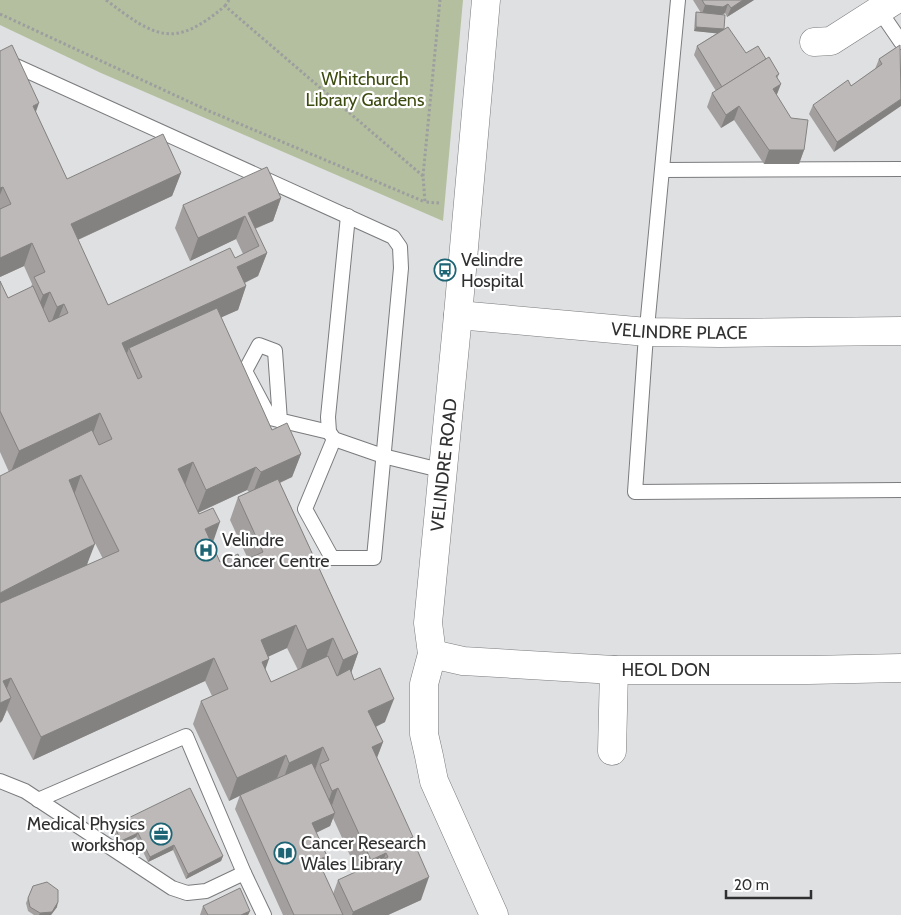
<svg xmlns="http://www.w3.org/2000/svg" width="901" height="915" viewBox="0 0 901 915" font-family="Cabin,sans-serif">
<rect width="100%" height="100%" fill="#dfe0e2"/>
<!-- green -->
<polygon fill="#b4bf9f" points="0,0 463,0 443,221 101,73 0,25"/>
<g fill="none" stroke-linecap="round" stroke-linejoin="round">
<!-- service casing -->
<g stroke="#7a7b7d" stroke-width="16">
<g id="service">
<polyline points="678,0 645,349 635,492 901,490"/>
<polyline points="877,7 901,42"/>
<polyline points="0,60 14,65 393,237 400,247 401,268 374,558 332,558 305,509 334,439"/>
<polyline points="663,170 901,169"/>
<polyline points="348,216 328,417 329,432 334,439 383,456 444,471"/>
<polyline points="280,421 275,351 259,345 245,371 270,418 329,432"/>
<polyline points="0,781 25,791 172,888 187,893 206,891 244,873 264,915"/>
<polyline points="38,800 186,736 244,873"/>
</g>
</g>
<!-- minor casing -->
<g stroke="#7a7b7d" stroke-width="29">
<g id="minor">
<polyline points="486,0 458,315 428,623 432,654 424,684 424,734 429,756 434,781 494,915"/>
<polyline points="814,42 831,41 895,0"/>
<path id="s1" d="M458,315L647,332L720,333L901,331"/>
<path id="s2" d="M432,654L463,661L614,670H809L901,668"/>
<polyline points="612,751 614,670"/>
</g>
</g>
<!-- path -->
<g stroke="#9d9e9f" stroke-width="3" stroke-dasharray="2.5 2.5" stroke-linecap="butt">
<path d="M106,0C155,37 173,50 225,6L423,176"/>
<polyline points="225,6 229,0"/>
<polyline points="0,14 209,111 425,202"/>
<polyline points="439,203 425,202 423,176 440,0"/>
</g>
<!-- service -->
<use href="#service" stroke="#fff" stroke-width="14"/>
<!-- minor -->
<use href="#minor" stroke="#fff" stroke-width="28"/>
</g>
<!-- wall -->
<g fill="#a29f9e" fill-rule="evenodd">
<polygon points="693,0 754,0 727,17 725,13 722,15 724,30 746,53 766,59 779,74 777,79 776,95 804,150 799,164 764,164 734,120 721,128 707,107 712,93 716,91 694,55 697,46 717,33 694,31 695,17 696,12 701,13"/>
<polygon points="900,45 834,152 809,114 813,105 851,86 875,69 879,59"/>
<path d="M0,51L36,113L67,179L181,173L172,196L78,240L108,305L235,258L243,254L236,239L190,261L175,228L183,205L281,198L273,221L255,229L267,253L258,276L245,283L246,286L238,310L221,317L272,430L301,454L292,477L280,483L358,653L351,673L354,680L385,722L376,727L383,742L377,758L409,848L421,900L388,915H283L235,809L240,795L229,801L193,724L201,701L212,696L205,681L33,760L7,710L2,721L9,472L0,452V281L8,298L31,287L32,284L24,266L0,277ZM247,490L249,492L238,497L230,520L248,559L241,562H220L198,513ZM93,539L103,559L87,565ZM287,648L298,670L271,682L265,669L268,656ZM333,818L357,871L338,880L333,894L322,869L327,856L316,833L330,826Z"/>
<polygon points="114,825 223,856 221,861 186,879 173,850 148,862 136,837 119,846 112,830"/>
<polygon points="33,886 57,907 51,915 34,915 28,911 26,903"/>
<polygon points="203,906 250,911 248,915 200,915"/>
</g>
<!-- shaded-wall -->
<g fill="#848281">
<polygon points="743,0 754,0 727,17 731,8"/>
<polygon points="728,4 725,13 720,16 702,14 705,5"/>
<polygon points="696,27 724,29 722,34 694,31"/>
<polygon points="781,84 776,97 773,89"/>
<polygon points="901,99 901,106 834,152 837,142"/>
<polygon points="39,103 31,126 33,106"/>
<polygon points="739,106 734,120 721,128 726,115"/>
<polygon points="769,150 804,150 799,164 764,164"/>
<polygon points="181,173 172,196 62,247 71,224"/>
<polygon points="3,187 0,195 0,188"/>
<polygon points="281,198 273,221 251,230 248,213"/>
<polygon points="245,216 236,239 190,261 198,238"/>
<polygon points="32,243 24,266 0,277 0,258"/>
<polygon points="267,253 258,276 229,290 237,267"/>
<polygon points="246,286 238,310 133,357 129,348 124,361 122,343"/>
<polygon points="50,292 41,315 34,318 43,295"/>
<polygon points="64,304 55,327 48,331 57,307"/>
<polygon points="100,413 92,436 10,474 19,451"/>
<polygon points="301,454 292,477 252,495 261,472"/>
<polygon points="193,462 185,485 178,469"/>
<polygon points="256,467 247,490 197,513 206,490"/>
<polygon points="81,475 73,498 69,480"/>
<polygon points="220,522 212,545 205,529"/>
<polygon points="95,544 86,567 0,612 0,593"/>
<polygon points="296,625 287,648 253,664 261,640"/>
<polygon points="333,638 325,661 299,673 307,650"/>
<polygon points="358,653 350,676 335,683 343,660"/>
<polygon points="214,658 205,681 33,760 41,737"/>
<polygon points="269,659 261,682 262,662"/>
<polygon points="11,678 2,701 3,681"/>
<polygon points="11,698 2,721 0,723 0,703"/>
<polygon points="394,699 385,722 360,734 368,711"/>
<polygon points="383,742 374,765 372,747"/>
<polygon points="323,747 315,770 281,786 289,763"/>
<polygon points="286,755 277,778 229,801 237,778"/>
<polygon points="338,788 330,811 324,814 332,791"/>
<polygon points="335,813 330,826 307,837 312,823"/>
<polygon points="138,833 136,837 119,846 121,841"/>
<polygon points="413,837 404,860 398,843"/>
<polygon points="174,845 173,850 148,862 150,857"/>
<polygon points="386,853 378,876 363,883 371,860"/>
<polygon points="223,856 221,861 186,879 188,874"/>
<polygon points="327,856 322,870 318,860"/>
<polygon points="429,877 421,900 388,915 352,915 353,912"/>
<polygon points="58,902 57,907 51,915 39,915 40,913"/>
<polygon points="250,911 248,915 241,915"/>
</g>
<!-- building -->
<g fill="#bcb9b8" stroke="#848281">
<polygon points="702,0 743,0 731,8 728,4 723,7 705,5"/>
<polygon points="696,12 725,15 724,29 696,27"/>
<polygon points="728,27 746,53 758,46 766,59 722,87 697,46"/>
<polygon points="12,45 39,103 33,106 67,179 163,134 181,173 71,224 108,305 230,248 235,258 259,246 245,216 198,238 183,205 267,167 281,198 248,213 267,253 237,267 246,286 122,343 138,379 142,377 129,348 217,308 272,430 287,423 301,454 261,472 256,467 206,490 193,462 178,469 199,514 213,508 220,522 205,529 220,562 238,554 241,562 263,552 238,497 278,479 358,653 343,660 333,638 307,650 296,625 261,640 269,659 262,662 271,682 328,656 337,676 350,669 354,680 380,668 394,699 368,711 383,742 372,747 413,837 398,843 402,851 415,845 429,877 353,912 338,880 388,857 386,853 371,860 338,788 332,791 320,764 329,760 323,747 289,763 286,755 237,778 201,701 228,689 214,658 41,737 11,678 3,681 11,698 0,703 0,603 119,551 81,475 69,480 95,544 0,593 0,476 92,430 99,445 112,439 100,413 19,451 0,411 0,281 8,298 33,286 49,322 68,313 64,304 57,307 50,292 43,295 34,277 45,272 32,243 0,258 0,209 11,204 3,187 0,188 0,51"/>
<polygon points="900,45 901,99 837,142 813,105 848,80 851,86 882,64 879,59"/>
<polygon points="769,57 779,74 776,76 781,84 773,89 791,118 808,120 804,150 769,150 739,106 726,115 712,93"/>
<polygon points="312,763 335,813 312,823 327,856 318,860 343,915 294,915 240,795"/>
<polygon points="190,788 223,856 188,874 174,845 150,857 138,833 121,841 114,825"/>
<polygon points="47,882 58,890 58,902 52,912 40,913 30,907 28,898 33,886"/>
<polygon points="240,888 250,911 241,915 208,915 203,906"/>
</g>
<!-- icons -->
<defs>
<g id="bus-ring" transform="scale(1.125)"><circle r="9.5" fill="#fff" stroke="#1d6474" stroke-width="1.5"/><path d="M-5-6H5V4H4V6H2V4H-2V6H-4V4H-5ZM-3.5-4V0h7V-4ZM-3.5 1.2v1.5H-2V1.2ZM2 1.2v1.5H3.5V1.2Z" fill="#1d6474"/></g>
<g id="hospital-ring" transform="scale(1.125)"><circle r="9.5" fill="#fff" stroke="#1d6474" stroke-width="1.5"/><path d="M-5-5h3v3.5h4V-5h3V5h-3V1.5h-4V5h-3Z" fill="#1d6474"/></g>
<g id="office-ring" transform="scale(1.125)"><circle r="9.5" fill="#fff" stroke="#1d6474" stroke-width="1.5"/><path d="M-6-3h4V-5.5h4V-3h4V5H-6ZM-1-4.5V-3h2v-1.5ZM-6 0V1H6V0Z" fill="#1d6474"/></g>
<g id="library-ring" transform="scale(1.125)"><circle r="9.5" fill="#fff" stroke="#1d6474" stroke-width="1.5"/><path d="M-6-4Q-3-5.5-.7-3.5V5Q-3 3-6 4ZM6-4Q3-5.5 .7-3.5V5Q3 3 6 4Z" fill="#1d6474"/></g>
</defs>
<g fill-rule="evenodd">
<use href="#bus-ring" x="445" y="270"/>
<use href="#hospital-ring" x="206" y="550"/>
<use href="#office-ring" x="161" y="834"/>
<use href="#library-ring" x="285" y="853"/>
</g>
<g text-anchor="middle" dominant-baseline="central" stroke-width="4.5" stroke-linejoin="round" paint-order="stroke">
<!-- park labels -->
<g font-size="18" fill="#3b4a0e" stroke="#fff">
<text x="365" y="79">Whitchurch<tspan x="365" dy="21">Library Gardens</tspan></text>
</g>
<!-- poi labels -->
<g font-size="18" fill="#303031" stroke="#fff" text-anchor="start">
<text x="461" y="260">Velindre<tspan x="461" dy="21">Hospital</tspan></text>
<text x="222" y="540">Velindre<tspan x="222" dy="21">Cancer Centre</tspan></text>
<text x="145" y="824" text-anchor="end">Medical Physics<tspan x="145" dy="21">workshop</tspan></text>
<text x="301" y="843">Cancer Research<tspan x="301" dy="21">Wales Library</tspan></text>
</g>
<!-- street labels -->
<g font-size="18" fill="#303031" stroke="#fff">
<text stroke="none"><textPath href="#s1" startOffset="222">VELINDRE PLACE</textPath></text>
<text transform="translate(444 465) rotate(-84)">VELINDRE ROAD</text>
<text stroke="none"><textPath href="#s2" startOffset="235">HEOL DON</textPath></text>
</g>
</g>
<!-- scale -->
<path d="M726 890v8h85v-8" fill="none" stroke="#303031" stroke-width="2.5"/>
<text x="734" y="890" font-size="15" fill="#303031" stroke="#ffffff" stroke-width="4" paint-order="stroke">20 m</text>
</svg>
